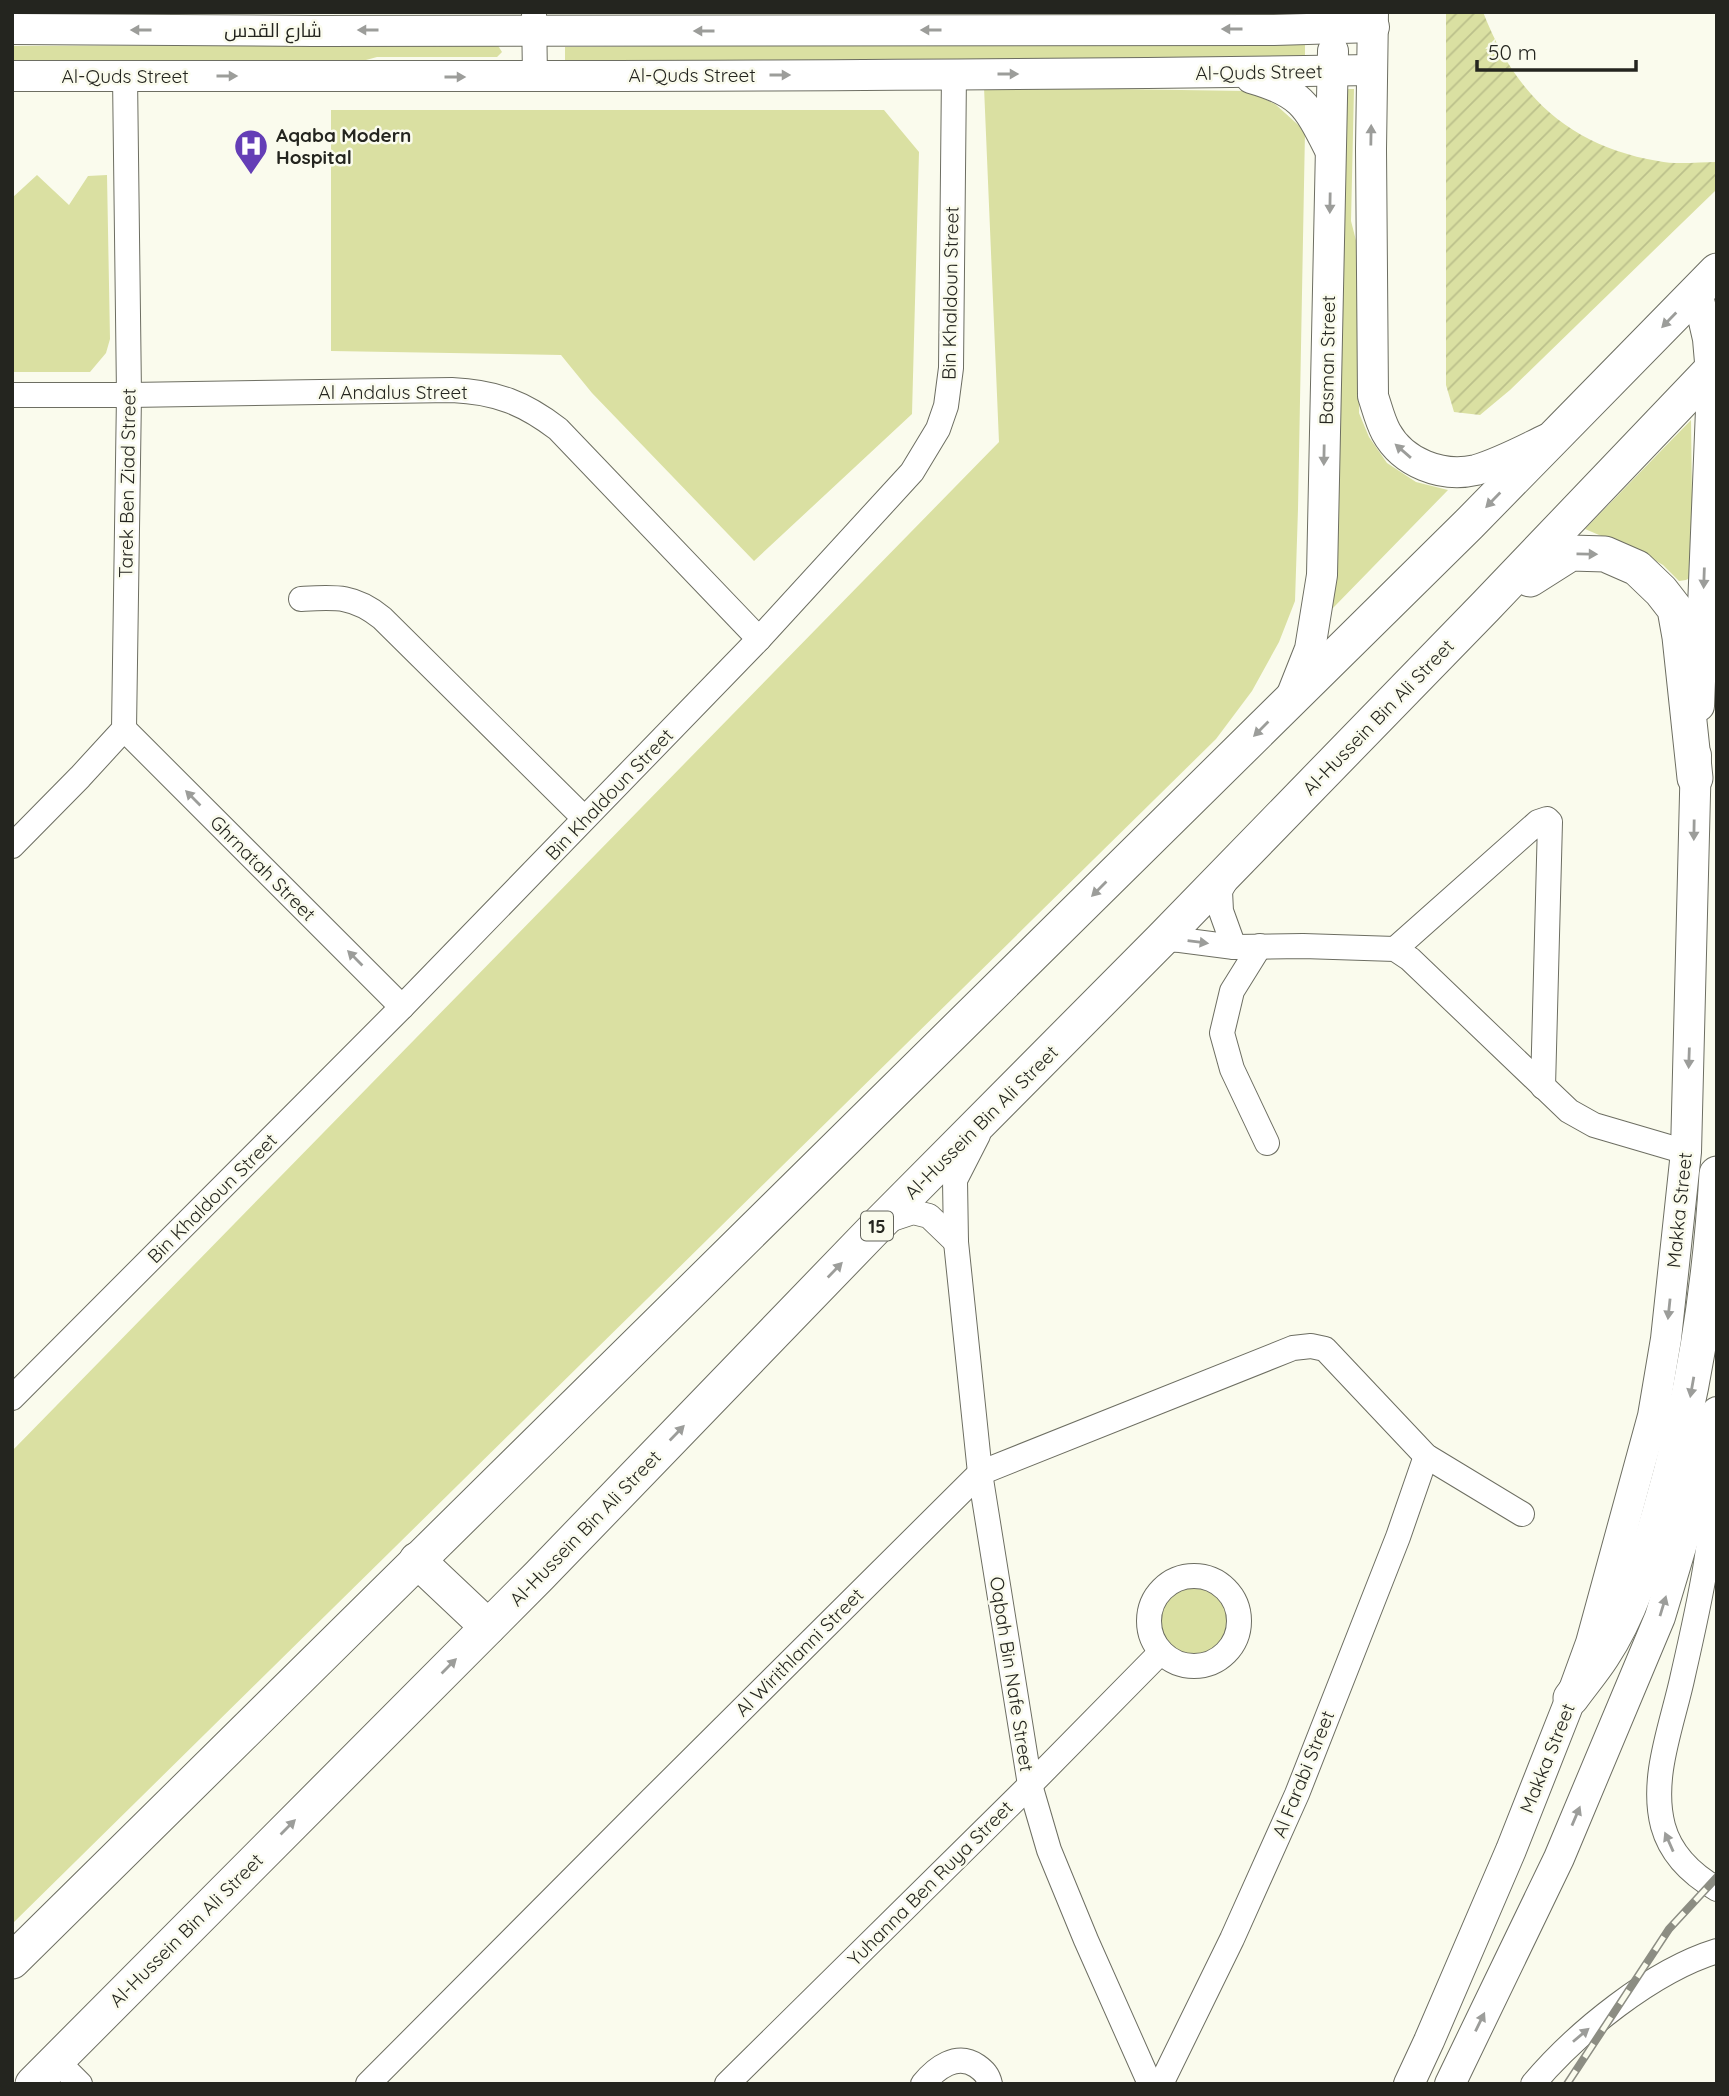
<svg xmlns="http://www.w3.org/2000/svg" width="1729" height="2096" viewBox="0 0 1729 2096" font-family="Quicksand,Cairo,sans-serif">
<defs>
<pattern id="garden-furrows" width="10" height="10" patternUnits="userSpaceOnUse" patternTransform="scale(1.75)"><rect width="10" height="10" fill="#dae0a2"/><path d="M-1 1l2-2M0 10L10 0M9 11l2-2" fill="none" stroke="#bbc08b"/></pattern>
</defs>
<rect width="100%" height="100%" fill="#fafbed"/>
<!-- green -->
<g fill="#dae0a2">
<polygon points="1305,40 1305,60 565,67 565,47"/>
<polygon points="497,44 502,52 497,57 377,57 366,60 12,62 12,46"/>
<polygon points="984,87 1247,91 1275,104 1305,131 1298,509 1295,601 1279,642 1252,691 1216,739 12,1924 12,1451 999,442"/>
<polygon points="1345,89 1354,89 1351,221 1362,264 1359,413 1369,437 1387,463 1416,482 1448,490 1333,608"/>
<polygon points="331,110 884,110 919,152 912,414 754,561 592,393 561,355 331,351"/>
<polygon points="37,175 69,205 88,176 107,175 110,339 106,353 90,372 12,372 12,198"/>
<polygon points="1691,420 1693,576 1686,580 1679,581 1663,565 1646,555 1585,529"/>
<circle cx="1194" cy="1621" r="39"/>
</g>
<!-- garden -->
<path fill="url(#garden-furrows)" d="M1446,12H1483C1515,95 1569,146 1658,161C1676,165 1698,162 1717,162V189L1510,390L1480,415L1454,412L1446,385Z"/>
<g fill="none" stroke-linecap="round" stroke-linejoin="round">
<!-- minor casing -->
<g stroke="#6d6e62" stroke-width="26">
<g id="minor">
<polyline points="534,12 535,77"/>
<path d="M12,395H129L452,390C496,392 524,403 558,429L759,639"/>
<path d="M301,599C335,597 354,595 382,618L584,818"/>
<polyline points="124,729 402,1007"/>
<polyline points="12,846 80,777 124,729 129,395 125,76"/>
<polyline points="1229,875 1220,891 1221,911 1234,947"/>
<polyline points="1162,939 1180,940 1234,947 1303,946 1395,949 1410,959 1569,1111 1594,1125 1686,1152"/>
<polyline points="1260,946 1232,991 1222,1033 1232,1069 1267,1143"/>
<polyline points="1395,949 1538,822 1547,819 1550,822 1543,1087"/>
<polyline points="978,1135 955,1180 956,1242 980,1473 1030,1785 1049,1850 1086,1940 1150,2084"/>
<polyline points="886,1221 913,1212 929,1216 956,1242"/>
<polyline points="12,1398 402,1007 759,639 912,472 938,429 946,406 951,368 954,73"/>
<path d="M1714,1459C1716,1531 1699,1605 1683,1675C1673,1723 1650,1777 1663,1826C1671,1855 1691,1874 1717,1889"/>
<circle cx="1194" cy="1621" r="45"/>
<polyline points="56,2060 80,2084"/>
<polyline points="368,2084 651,1800 980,1473 1293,1348 1311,1346 1325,1349 1426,1456 1522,1514"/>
<polyline points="727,2084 1030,1785 1161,1652"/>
<path d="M923,2084C936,2068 957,2052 977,2066C984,2071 988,2075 990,2084"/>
<polyline points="1161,2084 1232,1939 1297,1794 1398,1537 1426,1456"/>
<path d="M1533,2084C1577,2032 1652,1971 1717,1951"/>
</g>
</g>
<!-- major casing -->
<g stroke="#6d6e62" stroke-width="32">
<g id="major">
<path d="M1373,12L1371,149L1373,396C1377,408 1380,421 1386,432C1403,463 1442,478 1476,470C1500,463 1524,450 1547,439"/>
<polyline points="12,29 313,31 1274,30 1374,27"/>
<path d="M12,76C466,76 919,77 1372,70"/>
<path d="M1251,78C1300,92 1307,104 1329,148"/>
<polyline points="1697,291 1708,339 1712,385 1699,706"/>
<polyline points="1291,697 1310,649 1322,575 1333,51"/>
<polyline points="1409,2084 1429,2041 1511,1850 1571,1698 1591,1643 1653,1416 1666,1339 1686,1152 1696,755"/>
<polyline points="1450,2084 1559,1858 1660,1617 1698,1490 1717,1412"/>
</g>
</g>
<!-- highway casing -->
<g stroke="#6d6e62" stroke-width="37">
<g id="highway">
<polyline points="1530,579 1571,553 1605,554 1637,568 1661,591 1675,609 1680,637 1695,778"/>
<polyline points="417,1560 488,1627"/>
<path d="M1571,1698C1581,1684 1593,1670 1602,1656C1630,1614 1646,1561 1660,1513C1693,1399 1710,1292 1717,1174"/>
<polyline points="12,1961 1469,524 1717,271"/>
<polyline points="33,2084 539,1576 880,1223 1162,939 1485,607 1717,364"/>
</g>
</g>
<!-- minor -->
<use href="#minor" stroke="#fff" stroke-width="24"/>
<!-- major -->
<use href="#major" stroke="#fff" stroke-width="30"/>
<!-- highway -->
<use href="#highway" stroke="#fff" stroke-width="35"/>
<!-- rail casing -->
<g stroke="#8c8d83" stroke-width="8">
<polyline id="rail" points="1567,2084 1669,1929 1717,1877"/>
</g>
<!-- rail -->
<use href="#rail" stroke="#fafbed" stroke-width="5" stroke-dasharray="16" stroke-linecap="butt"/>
</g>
<!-- one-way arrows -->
<defs><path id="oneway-solid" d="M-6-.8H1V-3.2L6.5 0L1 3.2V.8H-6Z" transform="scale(1.75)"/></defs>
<g fill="#9c9d9a">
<use href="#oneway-solid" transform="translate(1232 29) rotate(180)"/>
<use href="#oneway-solid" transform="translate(141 30) rotate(-180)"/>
<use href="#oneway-solid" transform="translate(368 30) rotate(-180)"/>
<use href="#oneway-solid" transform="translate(931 30) rotate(180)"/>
<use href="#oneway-solid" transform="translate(704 31) rotate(180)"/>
<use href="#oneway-solid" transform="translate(1008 74)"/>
<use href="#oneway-solid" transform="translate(780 75)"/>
<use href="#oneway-solid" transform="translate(227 76)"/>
<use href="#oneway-solid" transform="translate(455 77)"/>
<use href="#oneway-solid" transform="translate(1371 135) rotate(-89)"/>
<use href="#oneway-solid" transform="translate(1330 203) rotate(91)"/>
<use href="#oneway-solid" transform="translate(1669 320) rotate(134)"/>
<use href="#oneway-solid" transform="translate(1403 451) rotate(-139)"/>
<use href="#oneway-solid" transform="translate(1324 455) rotate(91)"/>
<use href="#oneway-solid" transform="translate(1493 500) rotate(134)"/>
<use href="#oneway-solid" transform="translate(1587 554) rotate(1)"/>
<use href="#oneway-solid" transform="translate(1704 578) rotate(92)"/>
<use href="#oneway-solid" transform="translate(1261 729) rotate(135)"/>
<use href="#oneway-solid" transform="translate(193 798) rotate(-135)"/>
<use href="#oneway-solid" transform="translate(1694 830) rotate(91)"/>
<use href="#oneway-solid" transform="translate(1099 889) rotate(135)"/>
<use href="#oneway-solid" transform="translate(1198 942) rotate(7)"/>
<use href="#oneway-solid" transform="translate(355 958) rotate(-135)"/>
<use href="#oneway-solid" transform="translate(1689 1058) rotate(92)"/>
<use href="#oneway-solid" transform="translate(835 1270) rotate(-46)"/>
<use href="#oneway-solid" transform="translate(1669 1309) rotate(96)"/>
<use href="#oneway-solid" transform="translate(1692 1387) rotate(100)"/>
<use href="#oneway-solid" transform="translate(677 1433) rotate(-46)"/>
<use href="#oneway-solid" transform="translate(1663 1606) rotate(-73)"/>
<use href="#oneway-solid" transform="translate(449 1666) rotate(-45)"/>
<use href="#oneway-solid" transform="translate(1576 1816) rotate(-67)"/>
<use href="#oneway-solid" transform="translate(288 1827) rotate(-45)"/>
<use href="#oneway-solid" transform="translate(1669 1842) rotate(-114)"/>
<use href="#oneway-solid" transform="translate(1480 2022) rotate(-64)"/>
<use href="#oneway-solid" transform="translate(1581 2035) rotate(-40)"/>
</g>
<!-- icons -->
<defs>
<g id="hospital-pin" transform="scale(1.75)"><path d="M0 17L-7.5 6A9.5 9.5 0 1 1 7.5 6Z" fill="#643eb6" stroke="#fafbed"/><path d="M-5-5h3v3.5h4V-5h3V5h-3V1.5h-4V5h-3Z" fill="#fff"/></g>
</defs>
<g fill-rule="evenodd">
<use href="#hospital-pin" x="251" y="146"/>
</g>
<g text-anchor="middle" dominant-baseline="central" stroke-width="5" stroke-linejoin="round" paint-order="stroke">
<!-- shield labels -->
<rect fill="#fafbed" stroke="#64655d" stroke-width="2" x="861" y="1211.5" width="32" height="29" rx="5"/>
<g font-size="18" font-weight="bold" fill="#24251f">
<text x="877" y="1226">15</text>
</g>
<!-- street labels -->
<g font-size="19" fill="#24251f" stroke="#fafbed">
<text x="273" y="30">شارع القدس</text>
<text transform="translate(1259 72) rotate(-1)">Al-Quds Street</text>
<text x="692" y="75">Al-Quds Street</text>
<text x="125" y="76">Al-Quds Street</text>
<text transform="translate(950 293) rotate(-89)">Bin Khaldoun Street</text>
<text transform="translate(1327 360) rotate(-89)">Basman Street</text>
<text x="393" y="392">Al Andalus Street</text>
<text transform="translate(127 483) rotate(-89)">Tarek Ben Ziad Street</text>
<text transform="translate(1378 717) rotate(-46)">Al-Hussein Bin Ali Street</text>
<text transform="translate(609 794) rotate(-46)">Bin Khaldoun Street</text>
<text transform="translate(263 868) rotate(45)">Ghrnatah Street</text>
<text transform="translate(981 1122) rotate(-45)">Al-Hussein Bin Ali Street</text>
<text transform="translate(212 1198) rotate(-45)">Bin Khaldoun Street</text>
<text transform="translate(1679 1210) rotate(-84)">Makka Street</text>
<text transform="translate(585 1528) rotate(-46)">Al-Hussein Bin Ali Street</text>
<text transform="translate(799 1652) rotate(-45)">Al Wirithlanni Street</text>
<text transform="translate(1012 1674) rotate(81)">Oqbah Bin Nafe Street</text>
<text transform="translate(1547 1758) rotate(-68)">Makka Street</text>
<text transform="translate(1303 1774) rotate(-68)">Al Farabi Street</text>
<text transform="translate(930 1883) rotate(-45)">Yuhanna Ben Ruya Street</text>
<text transform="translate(186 1930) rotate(-45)">Al-Hussein Bin Ali Street</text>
</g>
<!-- poi labels -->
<g font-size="19" font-weight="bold" fill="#24251f" stroke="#fafbed" text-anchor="start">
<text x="276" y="135">Aqaba Modern<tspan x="276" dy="22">Hospital</tspan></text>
</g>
</g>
<!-- border -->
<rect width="1729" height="2096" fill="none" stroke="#24251f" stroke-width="28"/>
<!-- scale -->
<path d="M1477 60v10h159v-10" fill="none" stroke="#24251f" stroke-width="3.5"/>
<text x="1488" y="60" font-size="21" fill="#24251f" stroke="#fafbed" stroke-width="5" paint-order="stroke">50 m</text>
</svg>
